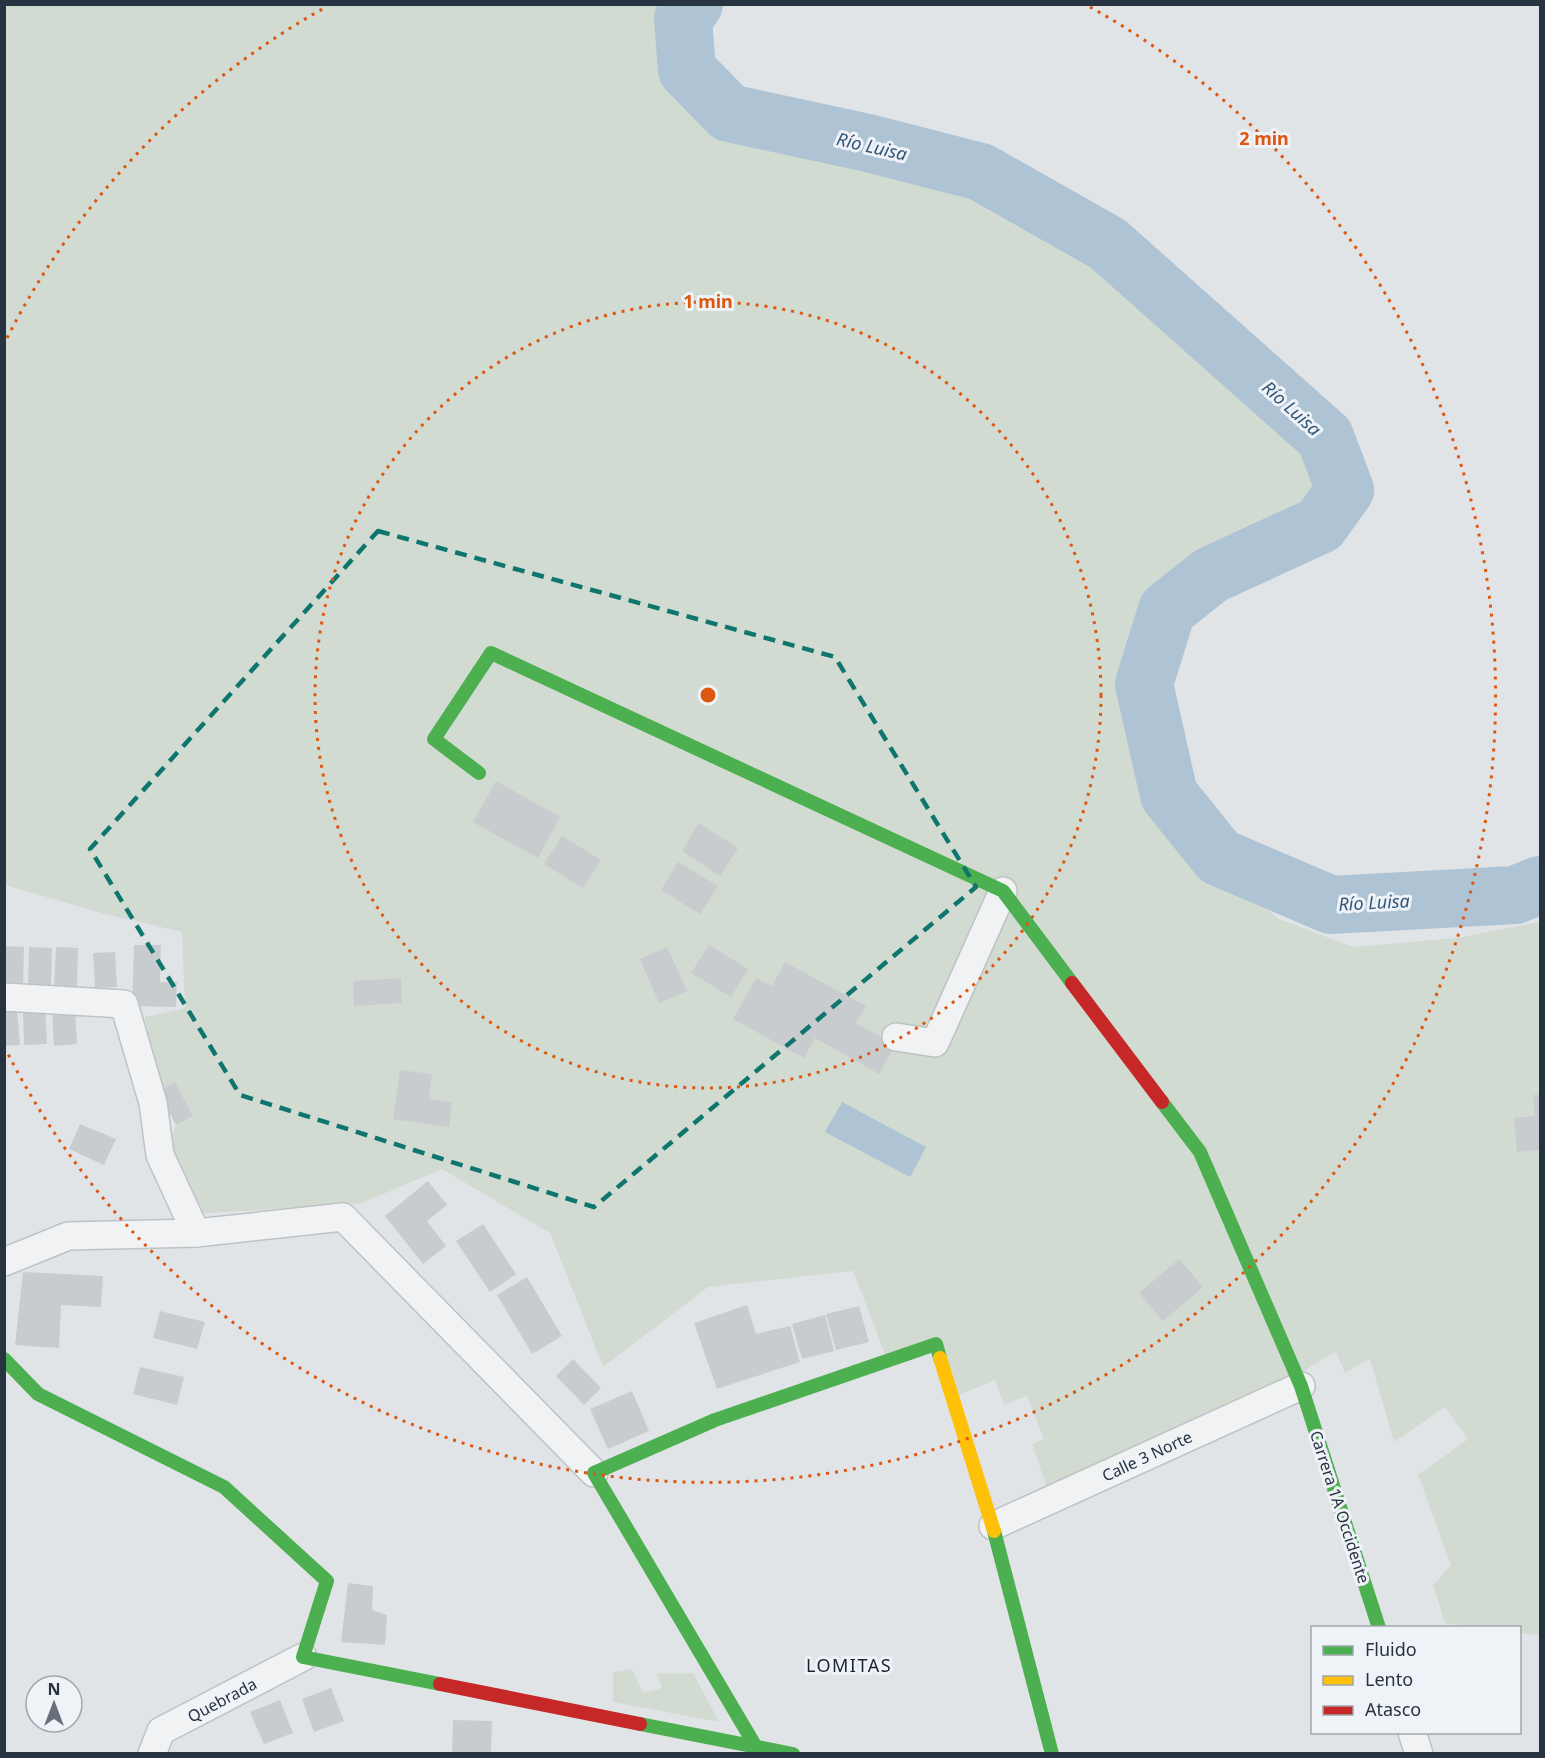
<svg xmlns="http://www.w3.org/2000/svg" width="1545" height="1758" viewBox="0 0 1545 1758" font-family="'Noto Sans',sans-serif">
<rect width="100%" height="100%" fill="#e1e4e7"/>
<!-- green -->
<g fill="#d2dbd2">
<polygon points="4,5 678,5 666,20 678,90 726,130 973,183 1004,203 1102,249 1169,311 1320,442 1333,487 1312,517 1205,571 1160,610 1133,684 1157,797 1214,867 1279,919 1353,947 1456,938 1540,922 1540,1635 1520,1633 1520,1628 1479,1628 1445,1623 1433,1585 1451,1565 1418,1475 1468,1439 1445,1407 1394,1442 1370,1359 1345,1373 1336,1352 1311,1366 1292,1382 1047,1488 1032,1444 1044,1439 1027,1396 1004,1405 995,1380 959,1395 940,1337 885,1354 853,1271 708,1287 603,1367 550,1233 442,1169 362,1203 196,1214 166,1153 176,1125 193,1116 175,1082 158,1091 145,1017 185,1008 182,932 105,914 5,885"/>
<polygon points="632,1669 643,1693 662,1688 657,1674 693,1673 719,1722 613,1702 613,1672"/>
</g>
<!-- water -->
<polygon fill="#aec3d4" points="842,1102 926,1147 910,1177 825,1132"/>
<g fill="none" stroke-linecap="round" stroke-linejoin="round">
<!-- river -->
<polyline stroke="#aec3d4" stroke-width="58" points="694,4 683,19 687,70 729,113 868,143 981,172 1108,244 1325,437 1345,490 1320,525 1211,575 1167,610 1144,684 1169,795 1219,857 1331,905 1515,895 1540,885"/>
</g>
<!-- building -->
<g fill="#c9cccf">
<polygon points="496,781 560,817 538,858 473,822"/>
<polygon points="699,823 738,848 720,876 682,851"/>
<polygon points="562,836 601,860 583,888 544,864"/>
<polygon points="678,862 718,886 700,914 661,890"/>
<polygon points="134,945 161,945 160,982 177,982 176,1007 132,1006"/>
<polygon points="709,945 748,969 731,997 691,973"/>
<polygon points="4,946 24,947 23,986 4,986"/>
<polygon points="29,947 52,948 51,987 28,986"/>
<polygon points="56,947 78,948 77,987 54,986"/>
<polygon points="667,947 687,991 659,1003 640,959"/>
<polygon points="115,952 117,987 95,988 93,953"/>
<polygon points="785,962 866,1006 856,1023 895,1045 879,1074 815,1038 804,1058 733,1019 756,978 772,986"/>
<polygon points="401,978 402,1003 354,1006 353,981"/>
<polygon points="45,1009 47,1044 24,1045 23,1010"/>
<polygon points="75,1009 77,1044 54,1046 52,1010"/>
<polygon points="17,1010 20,1045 4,1046 4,1011"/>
<polygon points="400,1070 432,1074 429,1099 452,1102 449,1127 393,1119"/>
<polygon points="175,1082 193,1116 176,1125 158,1091"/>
<polygon points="1533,1095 1540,1095 1540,1150 1517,1152 1514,1118 1535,1116"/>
<polygon points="80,1124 116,1139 104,1165 69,1149"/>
<polygon points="428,1181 447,1205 427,1221 446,1246 423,1264 385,1216"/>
<polygon points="483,1224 516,1274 490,1292 456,1241"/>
<polygon points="1179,1259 1203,1287 1163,1321 1139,1293"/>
<polygon points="23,1272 103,1276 101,1307 61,1305 59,1348 15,1345"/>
<polygon points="527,1277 562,1336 532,1354 497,1295"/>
<polygon points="747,1305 756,1334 790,1326 800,1362 717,1389 694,1323"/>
<polygon points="859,1306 869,1342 836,1350 826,1314"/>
<polygon points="160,1311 205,1322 197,1349 153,1338"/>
<polygon points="825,1315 834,1351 802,1359 792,1324"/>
<polygon points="573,1359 601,1388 584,1405 556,1376"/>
<polygon points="140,1367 184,1377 177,1405 133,1394"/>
<polygon points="632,1391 649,1431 608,1449 590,1409"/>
<polygon points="348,1583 373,1586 372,1610 387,1615 385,1645 341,1642"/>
<polygon points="331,1688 344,1721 314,1732 302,1699"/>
<polygon points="280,1700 293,1733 264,1744 250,1712"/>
<polygon points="453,1720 492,1721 491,1754 452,1754"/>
</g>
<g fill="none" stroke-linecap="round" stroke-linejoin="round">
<!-- street casing -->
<g stroke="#bfc2c5" stroke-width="30">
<g id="street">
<polyline points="4,997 124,1004 153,1103 160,1155 196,1233"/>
<polyline points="896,1037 935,1043 1003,891"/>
<polyline points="4,1262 68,1236 196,1233 343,1217 594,1473"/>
<polyline points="993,1526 1301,1386"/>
<polyline points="1412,1732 1419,1754"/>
<polyline points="152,1754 161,1731 303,1657"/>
</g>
</g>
<!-- street -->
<use href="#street" stroke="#f1f2f3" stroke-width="27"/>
<!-- fast -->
<g stroke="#4caf50" stroke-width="14">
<polyline points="479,773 434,739 491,653 1003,891 1072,983"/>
<polyline points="1162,1102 1200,1152 1301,1386 1379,1628"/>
<polyline points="4,1359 38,1394 224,1487 327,1581 303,1657 440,1684"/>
<polyline points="994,1531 1052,1754"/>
<polyline points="640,1724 793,1754"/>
<polyline points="756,1747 594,1473 715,1420 936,1344 940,1358"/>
</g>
<!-- slow -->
<polyline stroke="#ffc107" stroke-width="14" points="940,1358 994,1531"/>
<!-- jam -->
<g stroke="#c62828" stroke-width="14">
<polyline points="1072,983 1162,1102"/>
<polyline points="440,1684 640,1724"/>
</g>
</g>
<!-- marked area -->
<path fill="none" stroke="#0f766e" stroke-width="4.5" stroke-dasharray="12 8" stroke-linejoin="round" d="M378,531L835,657L976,887L594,1207L240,1095L90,849Z"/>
<!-- distance rings -->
<g fill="none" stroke="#de570f" stroke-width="3" stroke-dasharray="3 6">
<circle cx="708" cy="695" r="393"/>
<path d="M7 338A787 787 0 0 1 326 7M1090 7A787 787 0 1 1 7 1052"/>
</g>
<g text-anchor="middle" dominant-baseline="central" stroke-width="6" stroke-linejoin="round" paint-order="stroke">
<!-- street labels -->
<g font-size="16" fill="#273341" stroke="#eff3f7">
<text transform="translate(1147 1456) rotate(-25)">Calle 3 Norte</text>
<text transform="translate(1340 1507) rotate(72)">Carrera 1A Occidente</text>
<text transform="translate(222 1700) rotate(-28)">Quebrada</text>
</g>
<!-- water labels -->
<g font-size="18" font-style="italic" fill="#2f5578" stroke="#eff3f7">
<text transform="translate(872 146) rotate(13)">Río Luisa</text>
<text transform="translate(1292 408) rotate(42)">Río Luisa</text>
<text transform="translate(1374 902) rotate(-3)">Río Luisa</text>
</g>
<!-- neighbourhood labels -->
<g font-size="18" letter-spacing="1.5" fill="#192432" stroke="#eff3f7">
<text x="849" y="1665">LOMITAS</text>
</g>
</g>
<circle cx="708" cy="695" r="9" fill="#de570f" stroke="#eff3f7" stroke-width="3"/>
<g font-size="18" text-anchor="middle" font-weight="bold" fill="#de570f" stroke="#eff3f7" stroke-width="6" stroke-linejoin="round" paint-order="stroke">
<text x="1264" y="145">2 min</text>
<text x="708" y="308">1 min</text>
</g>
<!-- border -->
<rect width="1545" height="1758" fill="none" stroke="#273341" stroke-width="12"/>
<!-- legend -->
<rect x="1311" y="1626" width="210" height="108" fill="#eff3f7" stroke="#9fa6ae" stroke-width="1.5"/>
<rect x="1323" y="1646" width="30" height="9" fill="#4caf50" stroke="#9fa6ae" stroke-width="1.5"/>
<text x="1365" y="1656" font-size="18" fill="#273341">Fluido</text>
<rect x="1323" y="1676" width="30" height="9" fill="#ffc107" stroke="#9fa6ae" stroke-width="1.5"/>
<text x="1365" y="1686" font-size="18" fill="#273341">Lento</text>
<rect x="1323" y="1706" width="30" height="9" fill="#c62828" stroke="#9fa6ae" stroke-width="1.5"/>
<text x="1365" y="1716" font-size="18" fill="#273341">Atasco</text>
<!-- north arrow -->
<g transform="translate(54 1704)"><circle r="28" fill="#eff3f7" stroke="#9fa6ae" stroke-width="1.5"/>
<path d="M0-4.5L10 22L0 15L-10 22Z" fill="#68717b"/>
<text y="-9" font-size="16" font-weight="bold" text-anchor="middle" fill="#273341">N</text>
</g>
</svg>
